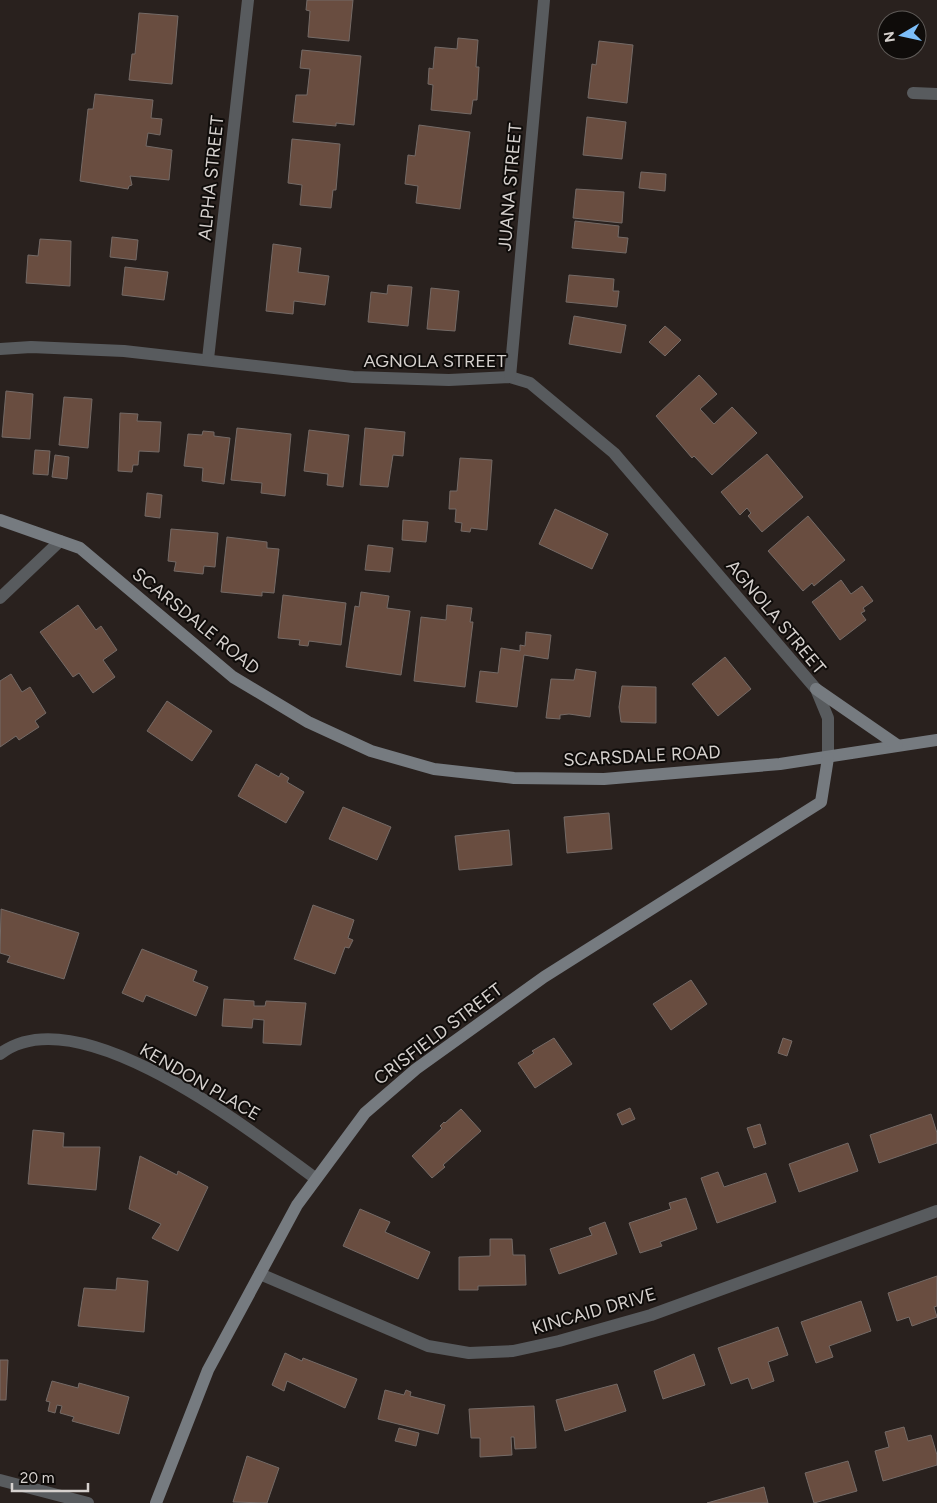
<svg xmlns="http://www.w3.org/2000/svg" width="937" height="1503" viewBox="0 0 937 1503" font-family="Figtree,sans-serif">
<rect width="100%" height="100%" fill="#29211e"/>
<!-- building -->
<g fill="#694d40" stroke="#746a66">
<polygon points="307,0 353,0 349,41 308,37 310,11 306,10"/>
<polygon points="139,13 178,16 172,84 129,80 132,54 135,54"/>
<polygon points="458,38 478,40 476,67 479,67 477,100 473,100 471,114 431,110 433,85 428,84 429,68 433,69 435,47 457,49"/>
<polygon points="599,41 633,45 627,103 588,98 592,64 596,65"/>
<polygon points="302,50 361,56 354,125 336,123 336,126 293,122 296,95 307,95 310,69 300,68"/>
<polygon points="95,94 153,100 151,118 162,119 160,135 148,133 146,146 172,150 169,180 130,176 132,185 129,186 128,189 80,181 88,109 93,109"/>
<polygon points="587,117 626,122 622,159 583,155"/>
<polygon points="419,125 470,132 460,209 416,203 418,186 405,184 408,155 415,156"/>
<polygon points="292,139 340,144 336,190 333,190 331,208 300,205 302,185 288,183"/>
<polygon points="641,172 666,174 665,191 639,188"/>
<polygon points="576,189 624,192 622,223 573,218"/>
<polygon points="575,221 619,226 618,237 628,238 626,253 572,248"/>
<polygon points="112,237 138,240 136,260 110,257"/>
<polygon points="40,239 71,241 70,286 26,283 28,255 38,256"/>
<polygon points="273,244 301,248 298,272 329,276 325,305 294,301 293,314 266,311"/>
<polygon points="125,267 168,272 164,300 122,295"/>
<polygon points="569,275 614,279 613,291 619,291 617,307 566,302"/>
<polygon points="388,285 412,287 408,326 368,322 371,292 387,294"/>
<polygon points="431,288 459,291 455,331 427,329"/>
<polygon points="574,316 626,325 621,353 569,344"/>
<polygon points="665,326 681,340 665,356 649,342"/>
<polygon points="699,375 717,394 700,409 714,424 732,407 757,433 712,475 694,456 692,458 656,416"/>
<polygon points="6,391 33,394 30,439 2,437"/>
<polygon points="64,397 92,399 88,448 59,445"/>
<polygon points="120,413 138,414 137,421 161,422 159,452 139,451 138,465 133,465 132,472 118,471"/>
<polygon points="237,428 291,434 285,496 261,493 262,483 231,480"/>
<polygon points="365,428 405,432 403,456 393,455 388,487 360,485"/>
<polygon points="309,430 349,435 343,487 327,485 328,474 304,471"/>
<polygon points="203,431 214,432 214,436 230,438 224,484 202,481 203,468 184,466 188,434 202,435"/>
<polygon points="35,450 50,451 48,475 33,474"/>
<polygon points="767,454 803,497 762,532 748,516 751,513 747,508 740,515 721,492"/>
<polygon points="55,455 69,457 67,479 52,477"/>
<polygon points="460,458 492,460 487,530 471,528 470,532 461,531 462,523 455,522 456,509 449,509 450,491 457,491"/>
<polygon points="147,493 162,495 160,518 145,516"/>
<polygon points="555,509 608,534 592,569 539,544"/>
<polygon points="808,516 845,560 814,586 812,583 803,591 768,551"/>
<polygon points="403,520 428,522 426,542 402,540"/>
<polygon points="171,529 218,533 215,567 204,566 203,574 174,571 176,562 168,561"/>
<polygon points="227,537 267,542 267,548 279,549 274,593 262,592 262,596 221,592"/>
<polygon points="368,545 393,548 390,572 365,570"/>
<polygon points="841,580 851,594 862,586 873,601 863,608 865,611 861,613 866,620 840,640 812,602"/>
<polygon points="361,592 389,596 387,608 410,611 401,675 346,667 355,606 359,607"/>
<polygon points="283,595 346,603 341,645 309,641 308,646 299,645 300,640 278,638"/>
<polygon points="78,605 96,630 101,626 117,650 103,660 115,677 93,693 79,673 73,677 40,632"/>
<polygon points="447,605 472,608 470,622 473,622 465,687 414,681 421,617 446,620"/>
<polygon points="526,632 551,635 548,659 524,655 517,707 476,702 480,671 498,673 501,648 520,651 520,645 525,646"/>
<polygon points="725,657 751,689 718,716 692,684"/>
<polygon points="576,669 596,672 590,717 569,714 560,715 560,719 546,718 551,679 574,680"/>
<polygon points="11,674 22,692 30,687 46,713 35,721 39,727 19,740 16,736 0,747 0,681"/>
<polygon points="622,686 656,687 656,723 621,722 619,707"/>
<polygon points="167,701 212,731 192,761 147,731"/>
<polygon points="256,764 279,777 281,773 289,778 287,782 304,792 286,823 238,796"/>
<polygon points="343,807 391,827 377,860 329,839"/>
<polygon points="609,813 612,849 567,853 564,817"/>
<polygon points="509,830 512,865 459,870 455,836"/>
<polygon points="313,905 354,920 348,938 353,940 349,948 345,947 335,974 294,959"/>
<polygon points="1,909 79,933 64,979 7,962 10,956 0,953"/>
<polygon points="142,949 197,971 193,981 208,987 196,1016 146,995 143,1002 122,993"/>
<polygon points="691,980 707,1004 671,1030 653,1004"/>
<polygon points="224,999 254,1001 254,1006 265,1006 266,1001 306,1003 301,1045 263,1043 264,1020 253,1019 252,1028 222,1026"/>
<polygon points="554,1038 572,1064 535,1088 518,1063 534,1053 532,1051"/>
<polygon points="783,1038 792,1041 787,1056 778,1053"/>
<polygon points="630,1108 635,1119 622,1125 617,1114"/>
<polygon points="461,1109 481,1131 443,1165 445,1167 432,1178 412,1156 442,1128 440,1126 444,1122 445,1123"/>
<polygon points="931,1114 937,1133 937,1143 879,1163 870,1135"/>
<polygon points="760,1124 766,1144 754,1148 747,1128"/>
<polygon points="33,1130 64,1133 63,1147 100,1147 96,1190 28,1184"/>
<polygon points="848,1143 858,1171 799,1192 789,1164"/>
<polygon points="140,1156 177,1175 178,1171 208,1187 178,1251 152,1238 161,1224 129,1209"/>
<polygon points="718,1172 724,1187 766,1173 776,1202 717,1223 701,1178"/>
<polygon points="686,1198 697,1229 660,1242 662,1246 640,1253 629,1223 671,1209 669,1203"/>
<polygon points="360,1209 390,1222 385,1232 430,1252 418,1279 343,1246"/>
<polygon points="605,1222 617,1254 559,1274 550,1249 592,1235 589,1228"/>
<polygon points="490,1239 512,1239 513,1255 525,1255 526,1285 478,1286 478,1290 459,1290 459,1257 490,1256"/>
<polygon points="937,1276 937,1306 934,1307 937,1317 912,1326 909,1317 897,1321 888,1293"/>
<polygon points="117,1278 148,1281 144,1332 78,1326 84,1288 116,1290"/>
<polygon points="861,1301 871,1331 829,1346 833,1357 816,1363 801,1322"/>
<polygon points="778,1327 788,1355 768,1362 774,1381 752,1389 748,1378 731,1384 718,1348"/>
<polygon points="285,1353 302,1361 303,1358 357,1379 345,1408 287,1381 284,1391 272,1385"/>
<polygon points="694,1354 705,1385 663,1399 654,1371"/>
<polygon points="0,1360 8,1360 6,1400 0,1400"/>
<polygon points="52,1381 78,1388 79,1383 129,1397 119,1434 72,1421 74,1417 60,1413 62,1406 57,1405 55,1413 48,1411 50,1402 46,1401"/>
<polygon points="617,1384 626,1411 565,1431 556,1400"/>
<polygon points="385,1390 404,1395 406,1390 411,1392 410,1396 445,1405 438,1434 378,1419"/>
<polygon points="534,1406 536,1448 515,1449 514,1437 511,1437 512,1455 480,1457 480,1438 471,1438 469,1409"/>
<polygon points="904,1427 908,1441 931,1435 937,1455 937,1465 883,1481 875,1451 889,1447 885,1432"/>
<polygon points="399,1428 419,1433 416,1446 395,1441"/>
<polygon points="247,1456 279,1468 267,1503 233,1502"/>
<polygon points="848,1461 857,1491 814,1503 805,1473"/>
<polygon points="764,1487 768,1503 707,1503"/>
</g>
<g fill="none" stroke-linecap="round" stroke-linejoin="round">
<!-- street -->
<g stroke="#585b5e" stroke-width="12">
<polyline points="913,93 937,94"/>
<polyline points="0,349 31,347 124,351 353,377 449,380 510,377 530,383 614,453 816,689 828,718 828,758"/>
<polyline points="208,359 248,0"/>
<polyline points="510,377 544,0"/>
<polyline points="0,598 60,541"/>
<path d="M0,1054C78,994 252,1132 315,1178"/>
<polyline points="260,1274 428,1346 469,1353 513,1351 559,1341 651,1315 937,1211"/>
<polyline points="0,1480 88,1503"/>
</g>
<!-- secondary -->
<g stroke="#767b80" stroke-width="12">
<polyline points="0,520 80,548 233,677 308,722 371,751 434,769 514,778 604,779 780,764 937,740"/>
<polyline points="816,689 897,745"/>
<polyline points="156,1503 208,1370 297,1205 365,1113 416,1069 544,977 821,802 828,758"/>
</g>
</g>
<g text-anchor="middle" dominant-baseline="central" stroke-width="4" stroke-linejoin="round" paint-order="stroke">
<!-- street labels -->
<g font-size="18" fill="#d6d1ce" stroke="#0f0c0a">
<text transform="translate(211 178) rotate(-84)">ALPHA STREET</text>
<text transform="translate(510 187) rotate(-85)">JUANA STREET</text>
<text x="435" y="361">AGNOLA STREET</text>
<text transform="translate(776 617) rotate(50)">AGNOLA STREET</text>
<text transform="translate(196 621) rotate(39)">SCARSDALE ROAD</text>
<text transform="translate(642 756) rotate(-3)">SCARSDALE ROAD</text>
<text transform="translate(438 1034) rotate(-37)">CRISFIELD STREET</text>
<text transform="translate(200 1082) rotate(30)">KENDON PLACE</text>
<text transform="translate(594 1311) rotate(-16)">KINCAID DRIVE</text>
</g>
</g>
<!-- north arrow -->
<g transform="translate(902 35) rotate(261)"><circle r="24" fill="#0f0c0a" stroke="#5f5b58"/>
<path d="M0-4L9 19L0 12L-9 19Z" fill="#7cbef9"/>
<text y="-8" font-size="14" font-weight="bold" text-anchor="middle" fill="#d6d1ce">N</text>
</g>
<!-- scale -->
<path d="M12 1483v8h76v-8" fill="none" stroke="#d6d1ce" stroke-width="2.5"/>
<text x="20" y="1483" font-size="15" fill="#d6d1ce" stroke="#0f0c0a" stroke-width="4" paint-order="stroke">20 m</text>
</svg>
